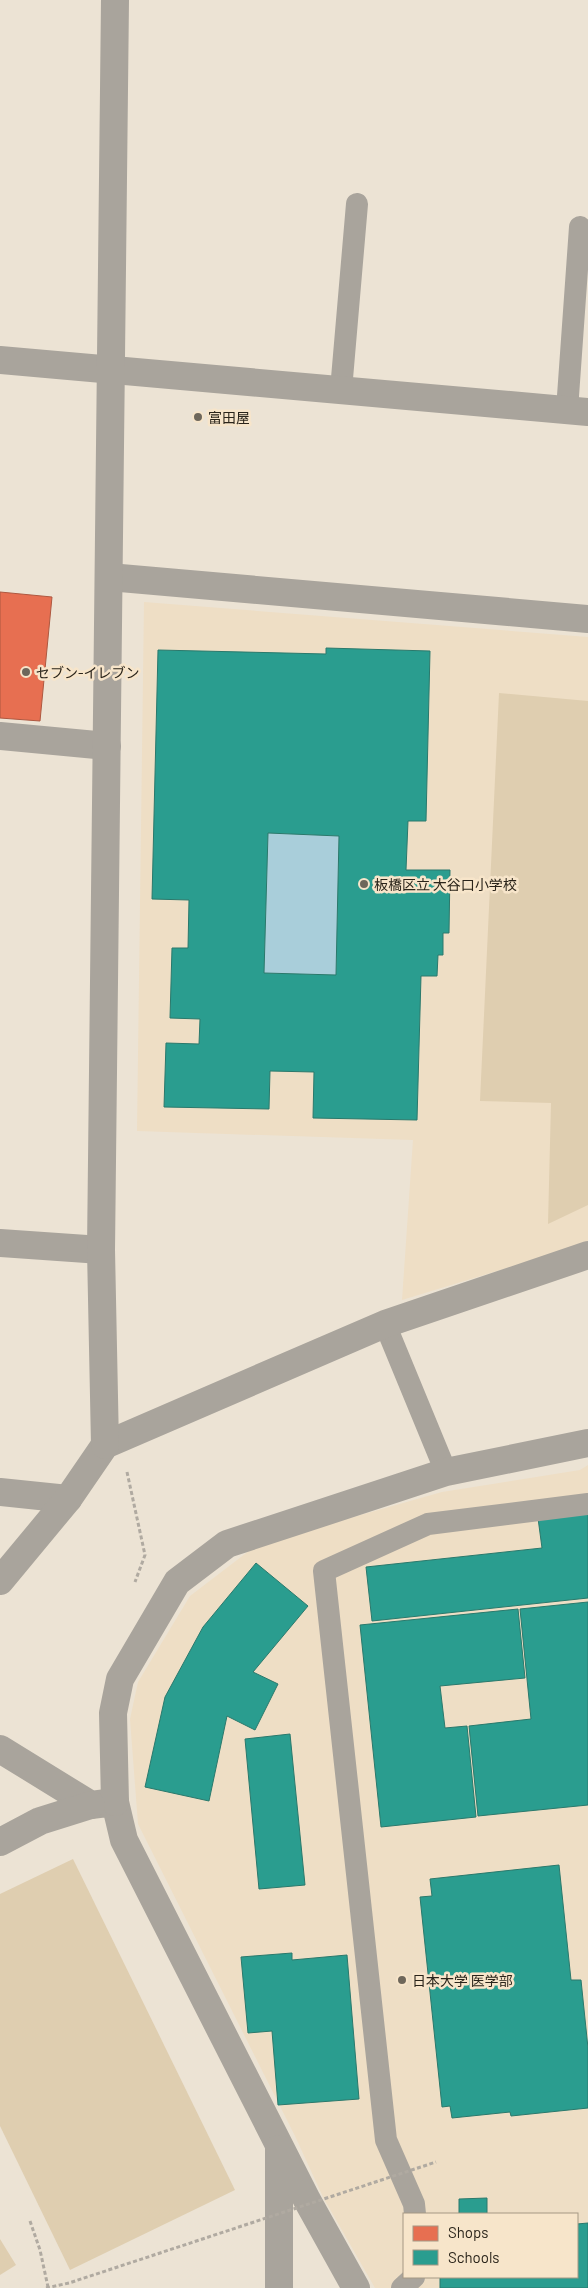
<svg xmlns="http://www.w3.org/2000/svg" width="588" height="2288" viewBox="0 0 588 2288" font-family="Barlow,'Noto Sans JP',sans-serif">
<rect width="100%" height="100%" fill="#ece3d4"/>
<!-- built -->
<g fill="#eedec5" fill-rule="evenodd">
<polygon points="144,602 588,637 588,1241 579,1246 402,1300 413,1140 137,1131"/>
<path d="M588,1465V2288H375L323,2197L295,2136L138,1824L130,1719L138,1682L190,1596L258,1544L442,1492L580,1470ZM404,2214H577V2277H404Z"/>
</g>
<!-- green -->
<g fill="#dfceb0">
<polygon points="499,693 588,701 588,1205 548,1224 551,1103 480,1101"/>
<polygon points="73,1859 235,2190 70,2270 0,2126 0,1894"/>
<polygon points="0,2239 16,2265 0,2275"/>
</g>
<!-- water -->
<polygon fill="#a9ceda" points="268,833 339,836 336,975 264,973"/>
<!-- shops -->
<polygon fill="#e76f51" stroke="#ae5840" points="0,592 52,597 40,721 0,718"/>
<!-- schools -->
<g fill="#2a9d8f" stroke="#2a796c" fill-rule="evenodd">
<path d="M326,648L430,651L426,821H408L406,870H450L449,933H443V955H438L437,976H421L417,1120L313,1118L314,1072L270,1071L269,1109L164,1107L166,1043L199,1044L200,1019L170,1018L172,948H188L189,900L152,899L158,650L326,654ZM268,833L339,836L336,975L264,973Z"/>
<polygon points="588,1513 588,1598 372,1621 366,1567 542,1548 538,1518"/>
<polygon points="256,1563 308,1606 253,1672 278,1684 255,1730 227,1716 209,1801 145,1787 165,1697 203,1627"/>
<polygon points="588,1602 588,1805 478,1816 469,1726 531,1719 520,1609"/>
<polygon points="518,1609 525,1678 440,1686 445,1728 467,1726 476,1817 381,1827 360,1625"/>
<polygon points="290,1734 305,1885 259,1889 245,1739"/>
<polygon points="559,1865 571,1980 581,1980 588,2048 588,2108 511,2116 510,2112 452,2118 450,2106 442,2107 420,1897 432,1896 430,1879"/>
<polygon points="292,1953 292,1960 347,1955 359,2099 278,2105 272,2031 248,2033 241,1957"/>
<polygon points="487,2198 487,2214 459,2214 459,2199"/>
<polygon points="588,2223 588,2288 440,2288 440,2277 577,2277 577,2224"/>
</g>
<g fill="none" stroke-linecap="round" stroke-linejoin="round">
<!-- path -->
<g stroke="#b0aaa1" stroke-width="3" stroke-dasharray="4 2.5" stroke-linecap="butt">
<polyline points="127,1472 145,1555 135,1582"/>
<polyline points="30,2221 40,2250 48,2287"/>
</g>
<!-- service -->
<g stroke="#a9a49c" stroke-width="22">
<polyline points="341,390 357,204"/>
<polyline points="567,410 580,227"/>
<polyline points="385,1324 446,1472"/>
<polyline points="415,2214 414,2204 386,2140 324,1571 428,1524 588,1504"/>
<polyline points="402,2288 414,2277"/>
</g>
<!-- minor -->
<g stroke="#a9a49c" stroke-width="28">
<polyline points="0,360 588,412"/>
<polyline points="109,577 588,619"/>
<polyline points="0,736 107,746"/>
<polyline points="0,1243 101,1250"/>
<polyline points="0,1492 68,1499"/>
<polyline points="0,1581 68,1499 105,1445 385,1324 588,1255"/>
<polyline points="0,1749 91,1805 115,1802 124,1840 307,2200 356,2288"/>
<polyline points="115,1802 113,1713 120,1679 177,1582 227,1544 446,1472 588,1443"/>
<polyline points="0,1842 40,1821 91,1805"/>
<polyline points="279,2288 279,2149"/>
</g>
<!-- tertiary -->
<polyline stroke="#a9a49c" stroke-width="28" points="105,1445 101,1250 115,0"/>
<!-- path-bridge -->
<polyline stroke="#b0aaa1" stroke-width="3" stroke-dasharray="4 2.5" stroke-linecap="butt" points="46,2288 69,2283 436,2162"/>
</g>
<!-- markers -->
<g fill="#6e675b" stroke="#f7e5ca" stroke-width="2">
<circle cx="198" cy="417" r="5"/>
<circle cx="26" cy="672" r="5"/>
<circle cx="364" cy="884" r="5"/>
<circle cx="402" cy="1980" r="5"/>
</g>
<g text-anchor="middle" dominant-baseline="central" stroke-width="5" stroke-linejoin="round" paint-order="stroke">
<!-- poi labels -->
<g font-size="14" fill="#2a241a" stroke="#f7e5ca" text-anchor="start">
<text x="208" y="417">富田屋</text>
<text x="36" y="672">セブン-イレブン</text>
<text x="374" y="884">板橋区立 大谷口小学校</text>
<text x="412" y="1980">日本大学 医学部</text>
</g>
</g>
<!-- legend -->
<rect x="403" y="2213" width="175" height="65" fill="#f7e5ca" stroke="#a59884"/>
<rect x="413" y="2226" width="25" height="15" fill="#e76f51" stroke="#a59884"/>
<text x="448" y="2238" font-size="15" fill="#2a241a">Shops</text>
<rect x="413" y="2250" width="25" height="15" fill="#2a9d8f" stroke="#a59884"/>
<text x="448" y="2263" font-size="15" fill="#2a241a">Schools</text>
</svg>
